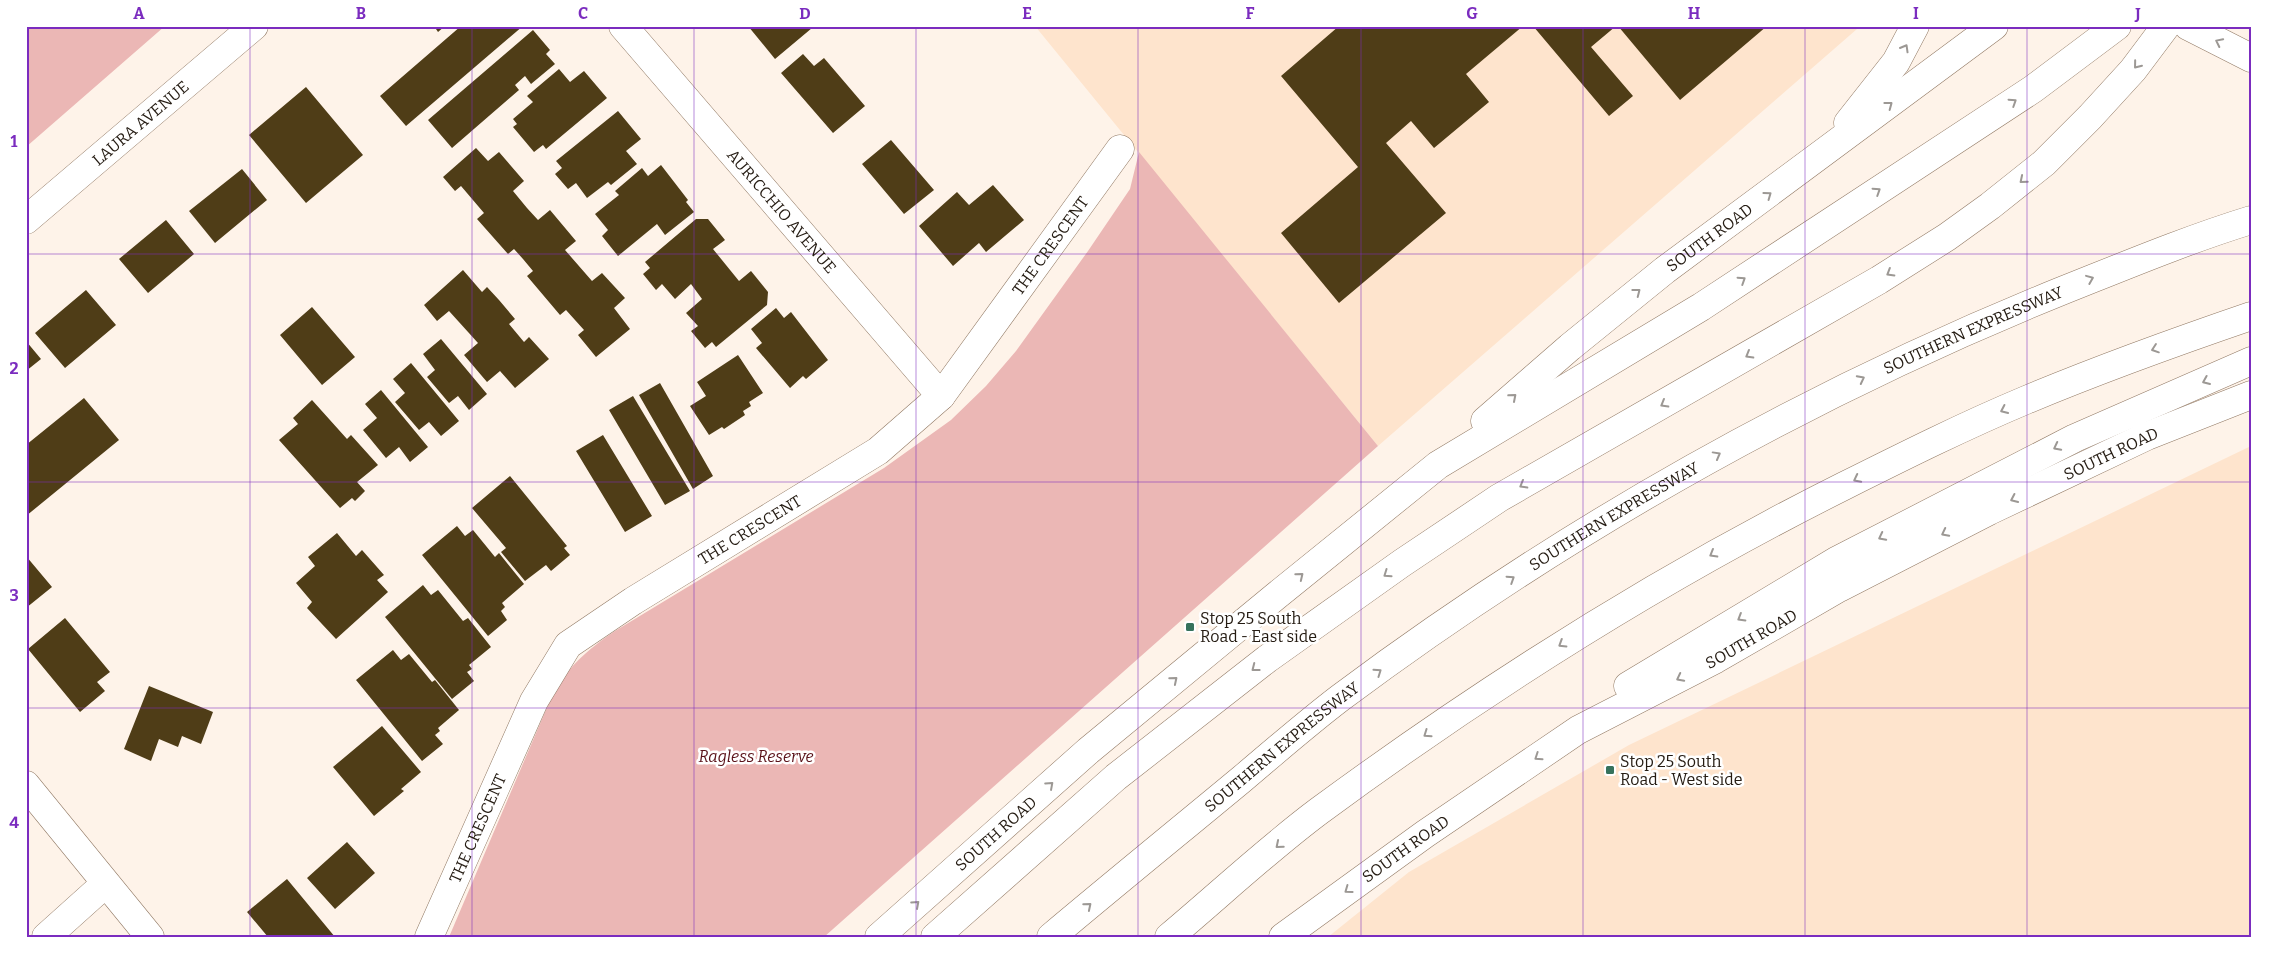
<svg xmlns="http://www.w3.org/2000/svg" width="2277" height="963" viewBox="0 0 2277 963" font-family="Bitter,serif">
	<rect width="100%" height="100%" fill="#fef3e9"/>
	<path fill="#fee4cd" d="M1035 26H1857V29L1378 446Z
		M2251 446V937H1328L1409 872 1629 745Z"/>
	<path fill="#ebb7b5" d="M26 26H165L26 147Z
		M1139 152 1378 446 824 937H449L551 698C567 667 587 650 615 631L884 468 951 420 986 386 1016 351 1088 251 1130 189Z"/>
	<path fill="#4f3d17" d="M434 26H445L438 32Z
		M461 26H523L406 126 380 96Z
		M748 26H810L812 28 775 59Z
		M1339 26H1523L1466 74 1489 102 1434 148 1411 121 1386 143 1446 213 1339 303 1281 233 1358 167 1281 76Z
		M1533 26H1616L1591 47 1633 96 1609 116Z
		M1618 26H1767L1680 100Z
		M533 30 550 50 546 54 555 64 531 84 525 76 515 85 519 90 452 148 428 120Z
		M803 54 814 66 824 58 865 106 833 133 781 73Z
		M559 69 570 82 584 71 607 98 546 149 543 145 534 152 513 127 517 124 513 119 533 102 527 96Z
		M306 87 363 155 306 203 249 135Z
		M618 111 641 139 626 151 637 164 611 185 608 182 587 198 576 183 568 189 555 174 562 168 556 161Z
		M891 140 934 190 904 214 862 164Z
		M476 148 488 161 499 152 524 181 513 191 527 208 538 220 550 210 576 241 565 250 592 281 602 273 625 298 614 308 630 329 596 357 578 335 584 330 566 310 560 315 527 276 533 271 523 259 514 249 508 254 477 219 484 213 461 186 455 191 443 177Z
		M661 165 688 200 686 202 694 212 665 235 657 224 618 256 602 236 608 230 595 214 619 195 615 191 642 168 648 176Z
		M242 169 267 200 215 243 189 211Z
		M993 185 1024 220 986 252 979 243 953 266 919 226 957 192 969 205Z
		M696 219H708L725 240 713 249 739 281 751 271 768 292 767 305 716 347 712 342 705 348 691 331 698 326 686 313 702 299 691 284 675 299 662 284 656 290 643 274 650 268 645 262Z
		M166 220 194 254 148 293 119 259Z
		M463 270 482 292 487 287 499 300 515 319 509 324 524 342 529 337 549 359 515 388 500 371 487 382 464 355 478 343 449 311 437 321 424 305Z
		M86 290 116 325 65 368 35 333Z
		M312 307 355 357 322 385 280 335Z
		M776 308 784 318 791 312 828 360 806 379 803 376 790 388 756 348 762 343 751 329Z
		M441 339 487 394 469 410 458 396 449 403 427 377 435 370 423 354Z
		M26 341 41 359 26 371Z
		M738 355 763 393 749 402 751 406 743 411 745 415 724 429 722 427 709 435 690 406 706 396 697 382Z
		M411 363 459 421 441 436 429 422 419 430 395 402 405 393 393 379Z
		M660 383 713 476 693 489 639 395Z
		M381 390 428 447 410 462 399 447 386 458 363 430 377 418 365 404Z
		M633 396 690 491 665 505 609 410Z
		M84 398 119 440 26 516V445Z
		M312 400 347 439 351 435 378 465 357 482 365 491 355 501 352 498 340 508 279 440 298 424 293 418Z
		M603 435 652 516 625 532 576 451Z
		M510 476 567 546 564 548 570 555 551 571 546 565 525 581 501 552 506 548 472 508Z
		M457 526 465 536 473 530 495 557 499 553 524 584 502 603 505 607 501 611 507 620 488 636 422 555Z
		M337 533 356 556 362 550 384 575 377 580 388 592 336 639 307 608 312 602 296 583 315 566 308 557Z
		M26 556 52 587 26 608Z
		M423 585 431 595 438 590 463 621 468 618 491 647 469 665 472 669 467 672 474 681 452 699 385 617Z
		M65 618 110 672 97 682 105 691 80 712 28 649Z
		M393 650 401 660 409 654 432 682 435 680 459 710 438 728 440 731 435 735 443 744 422 761 356 680Z
		M149 686 213 712 201 744 182 736 178 747 159 739 151 761 124 749Z
		M382 726 421 772 401 789 404 791 374 816 333 767Z
		M347 842 375 873 335 909 307 878Z
		M287 879 335 937H268L247 912Z"/>
	<g fill="none" stroke-linecap="round" stroke-linejoin="round">
		<g stroke="#917964" stroke-width="29">
			<g id="minor">
				<path id="s1" d="M623 26 941 396"/>
				<path id="s2" d="M26 220 254 26"/>
				<path d="M26 785 150 937"/>
				<path d="M46 937 105 884"/>
				<path id="s3" d="M429 937 534 701 568 645 633 601 878 451 941 396 1120 149"/>
			</g>
		</g>
		<g stroke="#917964" stroke-width="29">
			<g id="highway">
				<path d="M2188 26 2251 58"/>
				<path d="M1848 123 1896 62 1915 26"/>
				<path id="s4" d="M1485 421 1570 347 1665 270 1994 26"/>
				<path d="M1628 686 1836 561 2075 438 2251 361"/>
				<path id="s5" d="M879 937 1088 751 1276 596 1438 465 1701 307 2033 89 2117 26"/>
				<path d="M935 937 1116 777 1267 659 1402 563 1499 498 1879 280 1947 237 1990 206 2044 163 2090 117 2133 70 2166 26"/>
				<path id="s6" d="M1051 937C1114 884 1178 832 1242 779 1274 752 1306 724 1340 698 1561 533 1803 396 2059 292 2122 267 2186 240 2251 220"/>
				<path d="M1169 937C1218 896 1268 849 1319 811 1486 688 1658 579 1844 486 1904 456 1964 426 2026 400 2100 369 2175 342 2251 316"/>
				<path id="s7" d="M1283 937 1425 834 1578 730 1716 659 1839 588 1989 511 2147 436 2251 395"/>
			</g>
		</g>
		<use href="#minor" stroke="#fff" stroke-width="28"/>
		<use href="#highway" stroke="#fff" stroke-width="28"/>
	</g>
	<defs><path id="oneway-chevron" d="M-2-3.5L2.5 0L-2 3.5" fill="none" stroke-width="1.6" stroke-linecap="round" stroke-linejoin="round" transform="scale(1.25)"/></defs>
	<g stroke="#9c9894">
		<use href="#oneway-chevron" transform="translate(2219 42) rotate(-154)"/>
		<use href="#oneway-chevron" transform="translate(1905 48) rotate(-60)"/>
		<use href="#oneway-chevron" transform="translate(2137 65) rotate(129)"/>
		<use href="#oneway-chevron" transform="translate(2013 102) rotate(-33)"/>
		<use href="#oneway-chevron" transform="translate(1889 105) rotate(-37)"/>
		<use href="#oneway-chevron" transform="translate(2023 180) rotate(140)"/>
		<use href="#oneway-chevron" transform="translate(1877 191) rotate(-33)"/>
		<use href="#oneway-chevron" transform="translate(1768 195) rotate(-36)"/>
		<use href="#oneway-chevron" transform="translate(1890 273) rotate(149)"/>
		<use href="#oneway-chevron" transform="translate(2090 279) rotate(-22)"/>
		<use href="#oneway-chevron" transform="translate(1742 280) rotate(-33)"/>
		<use href="#oneway-chevron" transform="translate(1637 292) rotate(-38)"/>
		<use href="#oneway-chevron" transform="translate(2155 349) rotate(161)"/>
		<use href="#oneway-chevron" transform="translate(1749 355) rotate(150)"/>
		<use href="#oneway-chevron" transform="translate(1861 379) rotate(-27)"/>
		<use href="#oneway-chevron" transform="translate(2206 381) rotate(157)"/>
		<use href="#oneway-chevron" transform="translate(1513 397) rotate(-41)"/>
		<use href="#oneway-chevron" transform="translate(1664 404) rotate(150)"/>
		<use href="#oneway-chevron" transform="translate(2004 410) rotate(155)"/>
		<use href="#oneway-chevron" transform="translate(2057 447) rotate(153)"/>
		<use href="#oneway-chevron" transform="translate(1717 455) rotate(-29)"/>
		<use href="#oneway-chevron" transform="translate(1857 479) rotate(153)"/>
		<use href="#oneway-chevron" transform="translate(1523 485) rotate(150)"/>
		<use href="#oneway-chevron" transform="translate(2014 499) rotate(155)"/>
		<use href="#oneway-chevron" transform="translate(1945 533) rotate(153)"/>
		<use href="#oneway-chevron" transform="translate(1882 537) rotate(153)"/>
		<use href="#oneway-chevron" transform="translate(1713 554) rotate(150)"/>
		<use href="#oneway-chevron" transform="translate(1387 574) rotate(145)"/>
		<use href="#oneway-chevron" transform="translate(1300 576) rotate(-39)"/>
		<use href="#oneway-chevron" transform="translate(1511 579) rotate(-33)"/>
		<use href="#oneway-chevron" transform="translate(1741 618) rotate(149)"/>
		<use href="#oneway-chevron" transform="translate(1562 644) rotate(148)"/>
		<use href="#oneway-chevron" transform="translate(1255 668) rotate(142)"/>
		<use href="#oneway-chevron" transform="translate(1378 672) rotate(-35)"/>
		<use href="#oneway-chevron" transform="translate(1680 678) rotate(153)"/>
		<use href="#oneway-chevron" transform="translate(1174 680) rotate(-40)"/>
		<use href="#oneway-chevron" transform="translate(1427 734) rotate(145)"/>
		<use href="#oneway-chevron" transform="translate(1538 757) rotate(146)"/>
		<use href="#oneway-chevron" transform="translate(1050 785) rotate(-42)"/>
		<use href="#oneway-chevron" transform="translate(1279 845) rotate(140)"/>
		<use href="#oneway-chevron" transform="translate(1348 890) rotate(144)"/>
		<use href="#oneway-chevron" transform="translate(916 904) rotate(-42)"/>
		<use href="#oneway-chevron" transform="translate(1088 906) rotate(-40)"/>
	</g>
	<path fill="none" stroke="#7b2cbf" stroke-width="1" stroke-opacity="0.55" d="M250 26V937M472 26V937M694 26V937M916 26V937M1138 26V937M1361 26V937M1583 26V937M1805 26V937M2027 26V937M26 254H2251M26 482H2251M26 708H2251"/>
	<g fill="#36725c" stroke="#fff" stroke-width="2">
		<rect x="1185" y="622" width="10" height="10" rx="2.5"/>
		<rect x="1605" y="765" width="10" height="10" rx="2.5"/>
	</g>
	<g text-anchor="middle" stroke-width="5" stroke-linejoin="round" paint-order="stroke">
		<g font-size="16" fill="#241b12" stroke="#fff">
			<text dy="6" stroke="none"><textPath href="#s2" startOffset="150">LAURA AVENUE</textPath></text>
			<text dy="6" stroke="none"><textPath href="#s1" startOffset="244">AURICCHIO AVENUE</textPath></text>
			<text dy="6" stroke="none"><textPath href="#s4" startOffset="290">SOUTH ROAD</textPath></text>
			<text dy="6" stroke="none"><textPath href="#s3" startOffset="959">THE CRESCENT</textPath></text>
			<text dy="6" stroke="none"><textPath href="#s6" startOffset="1109">SOUTHERN EXPRESSWAY</textPath></text>
			<text dy="6" stroke="none"><textPath href="#s7" startOffset="961">SOUTH ROAD</textPath></text>
			<text dy="6" stroke="none"><textPath href="#s6" startOffset="704">SOUTHERN EXPRESSWAY</textPath></text>
			<text dy="6" stroke="none"><textPath href="#s3" startOffset="539">THE CRESCENT</textPath></text>
			<text dy="6" stroke="none"><textPath href="#s7" startOffset="556">SOUTH ROAD</textPath></text>
			<text dy="6" stroke="none"><textPath href="#s6" startOffset="299">SOUTHERN EXPRESSWAY</textPath></text>
			<text dy="6" stroke="none"><textPath href="#s3" startOffset="119">THE CRESCENT</textPath></text>
			<text dy="6" stroke="none"><textPath href="#s5" startOffset="156">SOUTH ROAD</textPath></text>
			<text dy="6" stroke="none"><textPath href="#s7" startOffset="151">SOUTH ROAD</textPath></text>
		</g>
		<g font-size="16" fill="#241b12" stroke="#fff" text-anchor="start">
			<text x="1200" y="624">Stop 25 South<tspan x="1200" dy="18">Road - East side</tspan></text>
			<text x="1620" y="767">Stop 25 South<tspan x="1620" dy="18">Road - West side</tspan></text>
		</g>
		<g font-size="16" font-style="italic" fill="#5a1219" stroke="#fff">
			<text x="756" y="762">Ragless Reserve</text>
		</g>
	</g>
	<rect width="2277" height="963" fill="none" stroke="#ffffff" stroke-width="55"/>
	<rect x="28" y="28" width="2222" height="908" fill="none" stroke="#7b2cbf" stroke-width="2"/>
	<g font-size="16" text-anchor="middle" font-weight="bold" fill="#7b2cbf">
		<text x="139" y="19">A</text>
		<text x="361" y="19">B</text>
		<text x="583" y="19">C</text>
		<text x="805" y="19">D</text>
		<text x="1027" y="19">E</text>
		<text x="1250" y="19">F</text>
		<text x="1472" y="19">G</text>
		<text x="1694" y="19">H</text>
		<text x="1916" y="19">I</text>
		<text x="2138" y="19">J</text>
		<text x="14" y="147">1</text>
		<text x="14" y="374">2</text>
		<text x="14" y="601">3</text>
		<text x="14" y="828">4</text>
	</g>
</svg>
